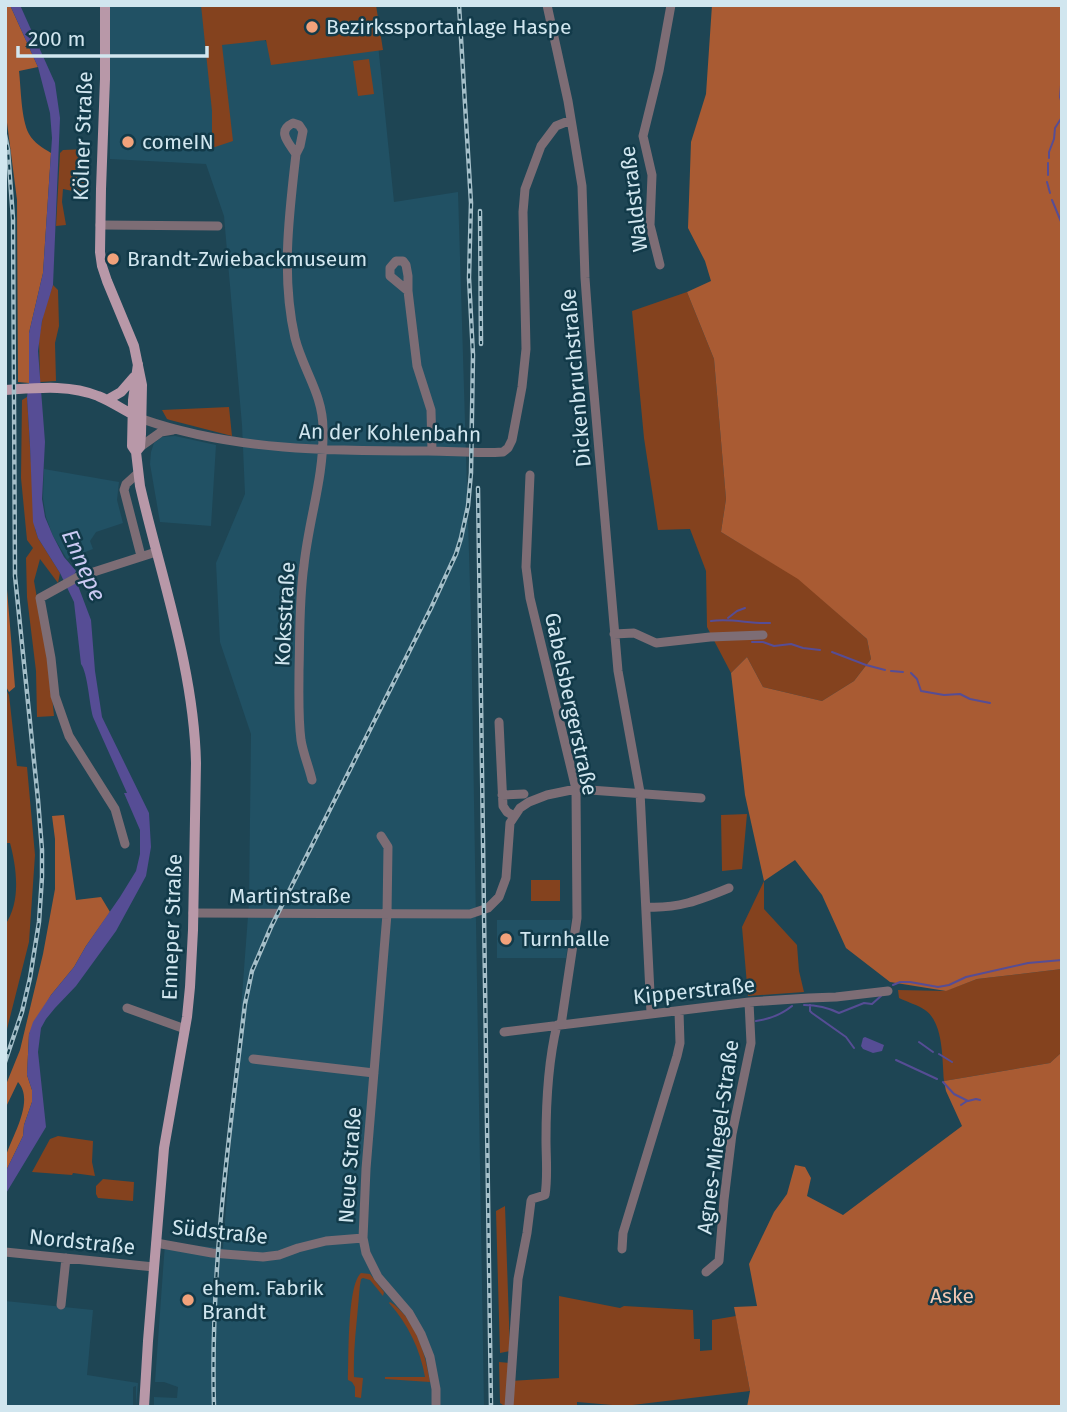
<svg xmlns="http://www.w3.org/2000/svg" width="1067" height="1412" viewBox="0 0 1067 1412" font-family="'Fira Sans',sans-serif">
	<rect width="100%" height="100%" fill="#1e4554"/>
	<path fill="#215164" d="M110 5H209L261 34 279 62 378 44 394 202 458 192 471 619 484 1407H154V1397L177 1398 178 1387 164 1382H155L165 1243 223 1248 249 903 251 734 220 642 216 563 245 494 242 425 224 216 206 164 110 159Z
		M175 436 216 445 211 526 160 522 150 464 151 452 154 443 162 437Z
		M44 469 119 482 117 500 123 523 96 532 90 541 93 549 67 559 53 536 46 517 43 498Z
		M497 920H571L566 958H497Z
		M5 1301 93 1310 87 1375 138 1383 136 1407V1383V1386L133 1387V1407H5Z"/>
	<path fill="#84421e" d="M201 5H376L383 50 271 65 266 40 222 45 233 141 212 148V111Z
		M369 59 374 94 358 96 353 61Z
		M87 149V194L63 189 62 202 66 225 56 226 60 153 63 150Z
		M53 285 58 290 59 326 55 343 56 381 40 382 39 337 44 311Z
		M687 292 714 359 726 499 721 532 798 578 867 639 871 659 854 681 822 701 763 687 747 657 731 673 707 627 706 571 690 529 658 530 644 438 632 311Z
		M27 397 35 529 38 538 60 573 58 583 40 559 34 581 49 666 54 716 37 717 36 671 27 597 26 558 33 548 27 540 21 478 22 400Z
		M229 407 232 436 170 420 167 419 162 410Z
		M5 687 9 695 17 766 27 767 35 855 29 942 5 1037V925C21 902 17 869 10 843H5Z
		M747 814 742 869 722 871 721 815Z
		M531 880H560V901H531Z
		M764 881V909L797 945 799 971 804 992 748 996 742 927Z
		M1062 969V1052L1050 1063 944 1081C942 1060 944 1023 925 1010 918 1005 907 1002 899 998L898 990 945 991 977 979Z
		M58 1136 93 1141 92 1162 95 1176 73 1173 72 1175 32 1172 50 1139Z
		M103 1179 134 1182 133 1201 98 1198 96 1194V1186Z
		M505 1206 510 1351 500 1353 496 1211Z
		M361 1273 370 1274 384 1292 383 1296 370 1280 363 1278 361 1279C359 1289 359 1298 358 1307 356 1330 353 1353 354 1377L363 1378 361 1398 355 1397V1387L352 1382 348 1380C349 1359 347 1285 361 1273Z
		M559 1296 620 1308 624 1306 693 1310 694 1339H700V1351L712 1350V1320L736 1316 750 1391 624 1406 577 1402V1407H506L500 1403 499 1362 510 1363V1381L559 1378Z
		M390 1302C415 1317 426 1355 430 1382L385 1379V1377H425C420 1349 408 1324 389 1303Z"/>
	<path fill="#a95b33" d="M5 5H10L38 67 19 71C21 88 21 119 29 134 34 143 43 148 51 153L43 273 29 333V383L18 382 17 200 5 107Z
		M712 5H1062V969L977 979 946 991 890 982 846 948 822 895 795 860 764 881 745 795 731 673 747 657 763 687 822 701 854 681 871 659 867 639 798 579 721 532 726 499 714 359 687 292 711 281 705 261 688 228 691 142 706 94Z
		M5 565 15 687 9 692 5 685Z
		M64 815 76 900 101 897 110 912 86 946 74 967 51 995 29 1034 27 1075 32 1090V1102L24 1125 23 1136 5 1173C5 1168 5 1162 6 1156 12 1136 35 1101 18 1082L5 1109V1087L20 1050 43 954 55 889V839L52 816Z
		M1062 1052V1407H747L750 1391 734 1307 757 1306 749 1264 774 1212 787 1194 795 1165 805 1167 811 1178 807 1196 843 1215 962 1126 946 1091 944 1081 1050 1063Z"/>
	<path fill="#564d95" d="M10 5H20L55 83 60 118 53 285 42 321 38 351 45 442 42 499 45 517 53 536 64 557 76 571 74 575 91 620 95 671 102 717 149 813 151 847 146 876 116 931 76 986 55 1008 46 1019 41 1028 38 1052 46 1127 5 1195V1173L23 1136 24 1125 32 1102V1090L27 1075 29 1034 33 1022 51 995 74 967 86 946 120 897 136 871 140 854V830L124 793H127L93 717C89 703 88 674 81 664L74 602 60 573 38 538 33 522 30 446 27 397 29 383V333L43 273 52 138 50 113 38 67Z
		M865 1037 884 1045 882 1051 873 1053 863 1049 861 1046 863 1038Z"/>
	<g fill="none" stroke-linecap="round" stroke-linejoin="round">
		<path stroke="#564d95" stroke-width="2" d="M1062 73 1060 97 1062 104
			M1049 158V152L1054 139 1055 128 1062 117
			M1048 175V163
			M1047 182 1050 193
			M1052 200 1062 224
			M728 618 737 611 745 608
			M711 621C732 618 750 624 770 623
			M752 642H763L774 646 791 644 803 648 820 650
			M832 652 866 665 885 670
			M891 671 903 672
			M911 673 917 679 921 691 944 695 960 694 970 699 990 703
			M893 985 900 982H910L938 987 949 985 966 977 1028 963 1062 960
			M804 1005C817 1005 827 1007 839 1013L864 1003 872 1004 881 996
			M810 1005V1011L812 1013 846 1037 854 1048
			M756 1021C770 1019 781 1015 792 1006
			M919 1042 933 1052
			M939 1054 952 1062
			M896 1060 937 1079
			M943 1082 954 1094 968 1101 976 1099 980 1100
			M961 1105 967 1101"/>
		<path stroke="#7d6d75" stroke-width="9" d="M547 5 568 101 582 186 585 278 590 347 618 671 640 792 651 1013
			M296 154C289 143 276 131 293 123L299 125 303 131 300 146 296 154C289 215 281 277 295 338 303 370 323 394 323 429 324 478 309 518 304 565 299 600 300 635 299 671 299 693 298 717 301 740 303 753 309 767 312 780
			M100 225 218 226
			M660 265 650 225 652 175 643 136 659 71 671 5
			M408 291 390 276V268L396 261H403L406 265 408 276V291L417 366 431 410 432 451
			M142 419C234 451 332 451 428 451 453 451 478 454 503 452L508 448 512 440 522 387 526 349 523 212 525 189 541 146 556 126 571 120
			M140 447 161 432 173 430
			M137 474 126 484 124 490 141 556
			M530 475 526 567 530 598 576 789 577 918 561 1025
			M614 634 634 633 656 643 710 637 763 635
			M499 722 503 806 507 812 514 816
			M502 795 524 794
			M381 836 388 847 387 914 366 1169 363 1238 366 1253 378 1277 409 1313 421 1334 430 1357 436 1389V1407
			M125 844 115 809 69 736 55 696 51 658 40 598 78 577 156 552
			M646 907C677 909 700 900 729 888
			M193 913 470 914 488 908 499 897 506 878 510 823 520 808 529 802 547 795 576 789 701 798
			M127 1008 185 1029
			M504 1032 749 1002 809 998 836 997 888 991
			M253 1059 374 1073
			M156 1243 212 1253 263 1257 279 1255 298 1248 326 1241 363 1238
			M622 1249 623 1233 677 1056 680 1043 679 1011
			M5 1252 154 1267
			M706 1272 719 1261 724 1200 732 1134 751 1043 749 1002
			M61 1305 66 1258
			M509 1407 518 1279 527 1233 531 1201 532 1199 545 1195C548 1177 546 1158 546 1140 546 1102 548 1062 557 1025"/>
		<path stroke="#b898a8" stroke-width="10" d="M105 5V79L101 189 100 252 102 266 107 281 134 346 142 385 141 434 140 447 136 452
			M138 364 133 400 132 446 136 452 140 486C161 577 194 669 196 763L193 930 190 987 187 1017 164 1148 148 1341 144 1407
			M5 390C36 388 69 384 98 396 111 401 123 410 136 416
			M107 400 121 392 134 377"/>
		<g stroke="#a5bfc9" stroke-width="4.5">
			<path id="rail" d="M5 135 8 150 13 219 15 576 38 800 42 850V877L39 922 30 978 22 1012 5 1062
				M480 211 481 344
				M478 488 491 1407
				M214 1407C210 1272 229 1137 245 1004L252 971 271 927 431 608 456 554 461 538 468 506 471 473 473 355 469 278 471 203 459 5"/>
		</g>
		<use href="#rail" stroke="#123a49" stroke-width="2" stroke-dasharray="5" stroke-linecap="butt"/>
	</g>
	<g fill="#f1a27b" stroke="#123a49" stroke-width="2.5">
		<circle cx="312" cy="27" r="7"/>
		<circle cx="128" cy="142" r="7"/>
		<circle cx="113" cy="259" r="7"/>
		<circle cx="506" cy="939" r="7"/>
		<circle cx="188" cy="1300" r="7"/>
	</g>
	<g text-anchor="middle" stroke-width="5" stroke-linejoin="round" paint-order="stroke">
		<g font-size="21" fill="#d1e6ef" stroke="#123a49" text-anchor="start">
			<text x="326" y="34">Bezirkssportanlage Haspe</text>
			<text x="142" y="149">comeIN</text>
			<text x="127" y="266">Brandt-Zwiebackmuseum</text>
			<text x="520" y="946">Turnhalle</text>
			<text x="202" y="1295">ehem. Fabrik<tspan x="202" dy="24">Brandt</tspan></text>
		</g>
		<g font-size="21" fill="#d1e6ef" stroke="#123a49">
			<text transform="translate(83 136) rotate(-88)" y="7">Kölner Straße</text>
			<text transform="translate(634 199) rotate(-97)" y="7">Waldstraße</text>
			<text transform="translate(576 378) rotate(-95)" y="7">Dickenbruchstraße</text>
			<text transform="translate(390 433) rotate(1)" y="7">An der Kohlenbahn</text>
			<text transform="translate(285 614) rotate(-87)" y="7">Koksstraße</text>
			<text transform="translate(571 704) rotate(78)" y="7">Gabelsbergerstraße</text>
			<text x="290" y="903">Martinstraße</text>
			<text transform="translate(172 927) rotate(-88)" y="7">Enneper Straße</text>
			<text transform="translate(694 991) rotate(-6)" y="7">Kipperstraße</text>
			<text transform="translate(718 1137) rotate(-82)" y="7">Agnes-Miegel-Straße</text>
			<text transform="translate(350 1165) rotate(-86)" y="7">Neue Straße</text>
			<text transform="translate(220 1232) rotate(6)" y="7">Südstraße</text>
			<text transform="translate(82 1242) rotate(6)" y="7">Nordstraße</text>
		</g>
		<g font-size="21" fill="#f2c6b2" stroke="#123a49">
			<text x="952" y="1303">Aske</text>
		</g>
		<g font-size="23" font-style="italic" fill="#cbcaf3" stroke="#123a49">
			<text transform="translate(84 565) rotate(66)" y="8">Ennepe</text>
		</g>
	</g>
	<rect width="1067" height="1412" fill="none" stroke="#d1e6ef" stroke-width="14"/>
	<path d="M18 46v10h189v-10" fill="none" stroke="#d1e6ef" stroke-width="3.5"/>
	<text x="28" y="46" font-size="21" fill="#d1e6ef" stroke="#123a49" stroke-width="5" paint-order="stroke">200 m</text>
</svg>
